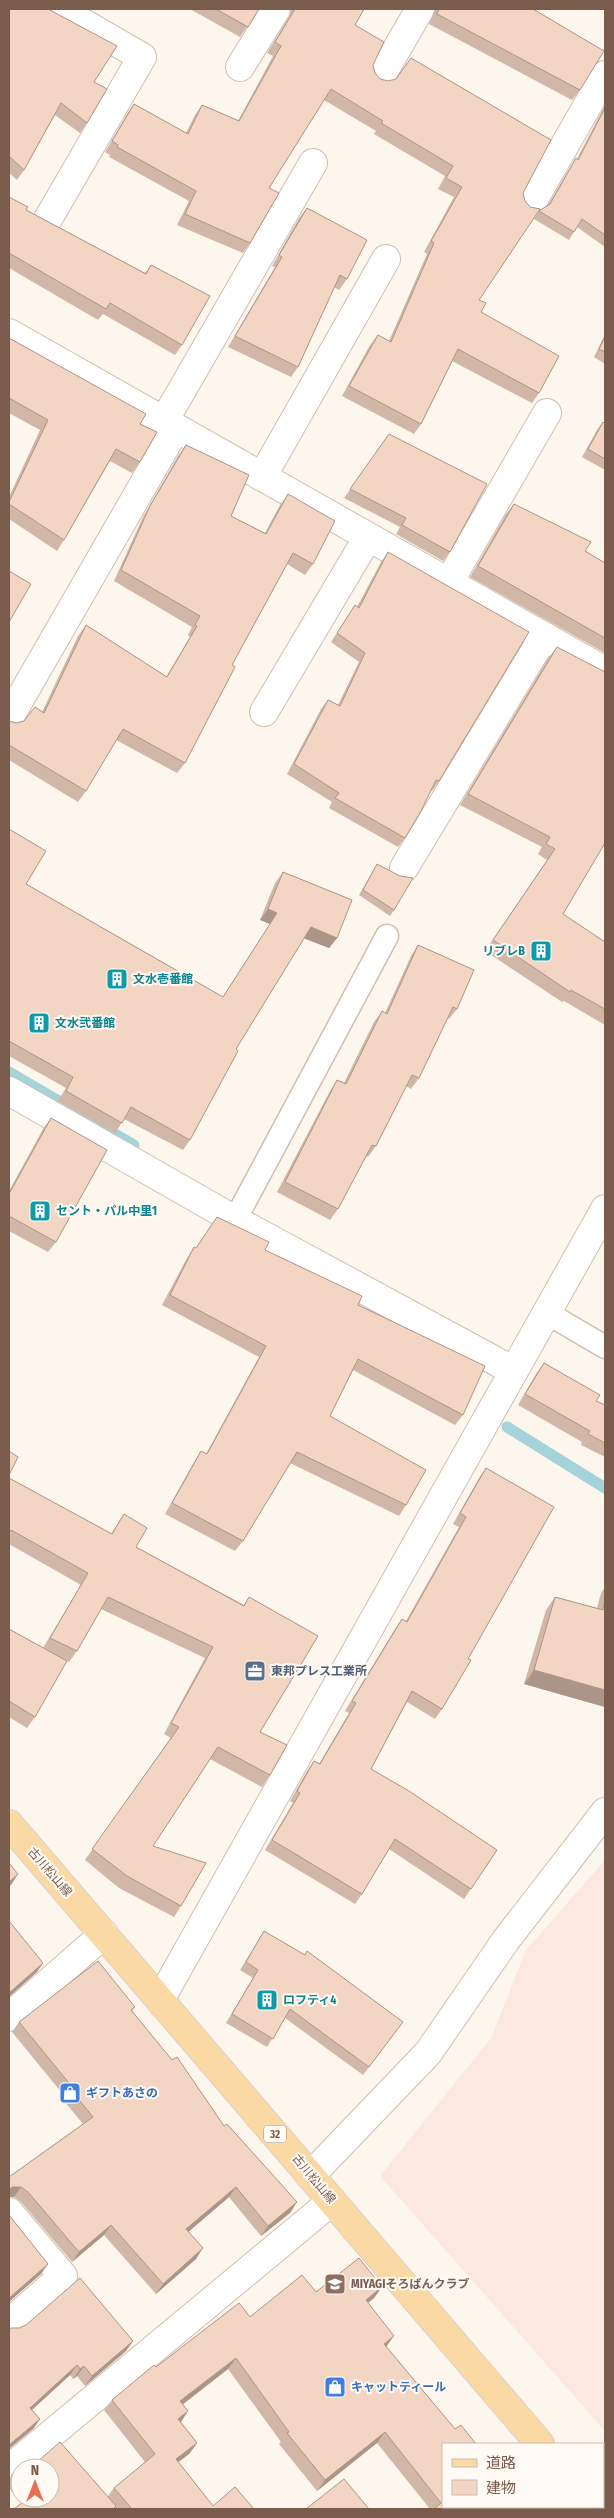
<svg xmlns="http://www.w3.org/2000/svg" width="614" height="2518" viewBox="0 0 614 2518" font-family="'Fira Sans Condensed','Noto Sans JP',sans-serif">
	<rect width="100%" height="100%" fill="#fdf6ec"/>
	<path fill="#fde8e0" d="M605 1860V2431L380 2176 491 2038 526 1950Z"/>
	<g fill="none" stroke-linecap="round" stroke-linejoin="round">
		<path stroke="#a5d3da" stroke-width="11" d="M9 1072 134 1145
			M507 1427 605 1488"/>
		<g stroke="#d1beb0" stroke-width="25">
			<path id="service" d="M235 1220 387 936
				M547 1313 605 1347"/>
		</g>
		<g stroke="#d1beb0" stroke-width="30">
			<path id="minor" d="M240 67 276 9
				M381 76 420 9
				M531 204 605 75
				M48 219 142 57 59 9
				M9 333 605 671
				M164 421 313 163
				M262 477 386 259
				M449 582 547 413
				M264 712 368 537
				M9 718 176 428
				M404 868 544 636
				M9 1091 235 1220 514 1371
				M160 2000 605 1209
				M9 2017 104 1934
				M310 2176 428 2053 506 1940 605 1812
				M9 2212 63 2276 9 2323
				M9 2469 332 2201"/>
		</g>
		<g stroke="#dad1cd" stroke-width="30">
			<path id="primary" d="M9 1824 540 2444
				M593 2507 595 2509"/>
		</g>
		<use href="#service" stroke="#fff" stroke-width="22"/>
		<use href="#minor" stroke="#fff" stroke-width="28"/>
		<use href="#primary" stroke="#fbd9a5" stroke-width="28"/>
	</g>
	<path fill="#d1b7a8" d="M9 9 94 82 87 123 80 133 55 115 24 170 17 180 9 173Z
		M190 9H259L240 37Z
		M291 9H364L355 25 373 65 375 73 380 79 523 193 479 300 481 312 539 393 532 403 452 361 421 424 414 434 342 396 370 345 378 335 389 341 427 254 424 252 454 197 438 189 445 176 374 134 376 131 324 100 269 188 250 243 243 253 177 225 189 201 109 157 110 155 105 152 127 114 134 104 186 133 195 115 202 105 238 121 273 56 267 53 289 17Z
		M435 9H533L580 90 572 100 429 24Z
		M605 105V247L577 227 569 240 534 219 539 211 548 205 571 166 576 158 577 159Z
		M9 197 26 210 145 273 151 265 182 345 175 355 103 314 98 320 9 268Z
		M307 208 347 279 339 290 334 287 298 367 291 377 228 347 275 267 272 266 299 218Z
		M605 334V364L594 357Z
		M9 338 140 424V462L132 473 110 461 64 540 57 551 9 519V497L40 430 9 413Z
		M603 422 605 424V470L582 457 597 430Z
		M389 434 450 552 443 561 396 534 400 527 344 498Z
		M186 445 231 516 265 533 280 505 288 494 313 564 305 575 287 564 232 665 185 763 177 773 116 740 86 791 78 802 9 760V721L16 723 24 721 42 712 78 636 86 625 166 677 190 637 188 635 192 627 114 581 143 517 178 456Z
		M514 504 585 551 605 563V653L470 577 506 514Z
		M388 552 439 781 432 791 431 790 405 838 398 847 329 808 332 802 287 774 321 709 328 700 338 705 359 662 331 642 355 605 357 607 381 562Z
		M557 647 563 914 605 942V1025L564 1001 562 1002 485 951 547 860 538 854 542 847 460 805 549 657Z
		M9 829 26 884 223 997 270 924 260 920 275 883 283 872 337 938 329 948 304 938 236 1049 190 1140 183 1150 124 1119 115 1133 58 1101 66 1088 9 1056Z
		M377 864 394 910 390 916 359 895Z
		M418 945 457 1009 449 1019 447 1018 419 1078 411 1089 406 1086 376 1146 368 1157 366 1156 338 1209 330 1220 277 1192 330 1091 337 1080 344 1083 374 1022 382 1011 385 1013 411 956Z
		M51 1118 56 1242 48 1252 9 1231V1191L43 1129Z
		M217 1217 265 1250 358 1305 463 1415 455 1425 353 1370 330 1416 406 1505 399 1516 290 1463 243 1541 235 1551 165 1514 194 1462 201 1451 206 1454 259 1357 162 1305 187 1258 194 1247 196 1248Z
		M544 1363 596 1401 605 1405V1457L581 1445 582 1442 518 1405 536 1374Z
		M486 1468 468 1659 442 1709 435 1719 407 1702 371 1769 497 1850 464 1899 389 1849 362 1894 355 1904 265 1850 293 1803 290 1801 307 1771 314 1761 319 1764 349 1713 345 1711 395 1629 402 1619 406 1621 459 1527 453 1524 479 1478Z
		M9 1478 111 1534 124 1514 136 1547 244 1605 249 1597 260 1732 270 1775 262 1787 210 1759 153 1846 181 1906 174 1917 119 1888 85 1860 171 1738 164 1734 205 1658 101 1609 77 1651 69 1662 65 1660 35 1717 27 1728 9 1717V1629L43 1648 81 1585 9 1544Z
		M605 1587V1707L524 1684 546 1610 555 1597 597 1608 601 1593Z
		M264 1931 397 2030 363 2075 285 2018 267 2047 226 2023 253 1978 240 1970 259 1939Z
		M135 2007 132 2011 224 2126 297 2202 290 2213 261 2236 229 2197 188 2232 196 2259 156 2294 104 2235 72 2262 21 2202 14 2197H9V2177L83 2124 60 2096 62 2093 12 2032 19 2022Z
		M382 2287 374 2298 368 2303 387 2347 443 2444 547 2509H430L377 2443 317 2491 279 2444 281 2442 228 2369 183 2404 181 2422 197 2443 189 2454 178 2462 213 2506 254 2509H115V2508L114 2509 22 2503 9 2488V2479L12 2474H20V2498L108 2496 114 2488 145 2462 104 2410 112 2400 156 2367 250 2317 316 2292Z
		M9 2329 133 2341 126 2351 85 2386 77 2376 73 2379 70 2375 32 2410 40 2419 33 2429Z"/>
	<path fill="#aa9588" d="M268 909 277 913 270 924 260 920Z
		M311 927 337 938 329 948 303 938Z
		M534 1670 605 1690V1707L524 1684Z
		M18 1874 11 1885 9 1887V1882Z
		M43 1963 37 1972 9 1997V1993Z
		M13 2187H21L14 2197H9V2189Z
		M236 2187 229 2197 179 2240 186 2229Z
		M297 2202 290 2213 261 2236 268 2226Z
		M111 2225 104 2235 72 2262 79 2252Z
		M203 2248 196 2259 156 2294 163 2284Z
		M48 2264 41 2274 9 2302V2298Z
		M382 2287 374 2298 358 2311 366 2300Z
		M394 2336 386 2347 384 2344Z
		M133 2341 126 2351 85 2386 92 2376Z
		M236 2358 228 2369 173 2412 180 2401Z
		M77 2365 70 2375 23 2418 30 2408Z
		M84 2366 77 2376 73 2379 80 2369Z
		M188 2411 181 2422 178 2419Z
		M40 2419 33 2429 9 2449V2445Z
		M385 2432 377 2443 317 2491 325 2480Z
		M197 2443 189 2454 168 2470 176 2459Z
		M545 2507H549L547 2509H542Z"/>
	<path fill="#f3d5c3" stroke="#aa9588" d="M9 9H48L117 46 94 82 107 89 87 123 61 103 24 170 9 156Z
		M216 9H259L248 27Z
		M295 9H364L355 25 384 42 373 65 375 73 380 79 388 81 396 79 411 58 551 140 523 193 525 201 530 207 540 209 479 300 486 303 481 312 559 356 539 393 458 349 421 424 349 386 378 335 391 342 434 243 431 241 462 187 446 178 453 166 381 123 383 121 331 89 269 188 279 193 250 243 185 214 196 191 117 147 118 145 112 141 134 104 188 134 202 105 239 121 281 46 275 42Z
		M439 9H533L604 51 580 90 437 14Z
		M605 108V235L582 219 574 232 539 211 550 204 576 158 578 160Z
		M9 197 28 207 26 210 146 274 151 265 210 296 182 345 110 303 106 309 9 253Z
		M307 208 367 240 347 279 340 275 298 367 235 336 282 257 279 255Z
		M605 337V352L599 349Z
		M9 338 146 414 140 424 157 432 140 462 116 449 64 540 9 504V502L48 420 9 398Z
		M603 422 605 424V459L588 449Z
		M389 434 487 484 450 552 402 525 406 518 350 489Z
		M186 445 249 475 231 516 266 534 288 494 335 521 313 564 293 553 232 665 235 667 185 763 123 729 86 791 9 745V721L16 723 24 721 35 707 44 713 86 625 167 677 197 626 195 625 200 616 121 570 150 506Z
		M514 504 591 542 585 551 605 563V638L478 566Z
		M388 552 529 632 439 781 436 780 421 811 405 838 335 798 339 793 294 764 328 700 340 706 365 653 337 633 355 605 359 608Z
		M9 571 31 584 9 622Z
		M557 647 605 672V843L563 914 605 942V1009L571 990 570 992 493 940 555 849 546 844 550 837 468 794Z
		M9 829 46 851 26 884 223 997 277 913 268 909 283 872 352 900 337 938 311 927 236 1049 238 1051 190 1140 131 1107 122 1123 66 1091 73 1077 9 1041Z
		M377 864 400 876 413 878 394 910 363 890Z
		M418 945 474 970 457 1009 453 1007 419 1078 412 1075 376 1146 372 1145 338 1209 285 1182 337 1080 346 1084 382 1011 387 1014Z
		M51 1118 107 1150 56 1242 9 1216V1194Z
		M217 1217 269 1242 265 1250 362 1296 358 1305 485 1366 463 1415 358 1359 330 1416 426 1470 406 1505 297 1452 243 1541 172 1503 201 1451 207 1454 266 1346 170 1295 194 1247 196 1248Z
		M544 1363 600 1395 596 1401 605 1405V1443L588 1434 590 1431 525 1394Z
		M9 1451 18 1457 9 1475Z
		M486 1468 554 1507 468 1659 471 1660 442 1709 412 1691 371 1769 409 1791 497 1850 471 1889 395 1839 362 1894 272 1840 300 1793 297 1791 314 1761 320 1764 356 1703 352 1701 402 1619 407 1622 466 1517 460 1513Z
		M9 1478 112 1534 124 1514 147 1528 136 1547 244 1606 249 1597 318 1636 260 1732 287 1745 270 1775 218 1747 153 1846 206 1863 181 1906 127 1876 92 1849 179 1727 171 1723 213 1647 108 1597 77 1651 50 1638 88 1573 11 1530 9 1533Z
		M555 1597 603 1610 605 1601V1690L534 1670Z
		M9 1629 67 1661 35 1717 9 1701Z
		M9 1863 18 1874 9 1882Z
		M9 1921 43 1963 9 1993Z
		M264 1931 305 1955 307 1951 403 2022 369 2067 290 2009 273 2039 232 2014 258 1970 246 1962Z
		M98 1961 135 2007 131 2010 172 2060 177 2057 224 2126 227 2124 297 2202 268 2226 236 2187 186 2229 203 2248 163 2284 111 2225 79 2252 28 2192 21 2187H13L9 2189V2177L93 2117 67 2085 69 2083 19 2022Z
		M9 2215 48 2264 9 2298Z
		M359 2258 382 2287 366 2300 394 2336 384 2344 455 2429 461 2425 476 2444H443V2507H545L542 2509H434L441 2503 385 2432 325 2480 287 2433 289 2432 236 2358 180 2401 188 2411 178 2419 197 2443 176 2459 213 2506 235 2487 254 2509H132L114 2488 155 2454 112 2400 154 2365 156 2367 239 2303 250 2317 302 2275 316 2292Z
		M80 2278 133 2341 92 2376 84 2366 80 2369 77 2365 30 2408 40 2419 9 2445V2329L11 2328H19L26 2325Z
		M60 2442 116 2506 113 2509H14L28 2498H50V2468H30Z
		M12 2474H20V2483Z
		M344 2479 369 2509H306Z"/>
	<defs>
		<g id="building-square" transform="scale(1.125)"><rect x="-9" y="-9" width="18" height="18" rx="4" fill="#0f9aa8" stroke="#fffaf3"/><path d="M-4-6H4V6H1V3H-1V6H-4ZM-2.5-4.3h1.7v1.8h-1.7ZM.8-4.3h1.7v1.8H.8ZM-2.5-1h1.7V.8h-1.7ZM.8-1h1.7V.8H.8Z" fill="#fff"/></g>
		<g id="office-square" transform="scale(1.125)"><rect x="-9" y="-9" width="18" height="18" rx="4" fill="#5c6f8a" stroke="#fffaf3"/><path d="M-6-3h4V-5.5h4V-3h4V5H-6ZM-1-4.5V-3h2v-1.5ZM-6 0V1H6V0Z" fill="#fff"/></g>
		<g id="shop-square" transform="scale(1.125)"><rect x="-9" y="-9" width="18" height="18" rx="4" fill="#3f7fe0" stroke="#fffaf3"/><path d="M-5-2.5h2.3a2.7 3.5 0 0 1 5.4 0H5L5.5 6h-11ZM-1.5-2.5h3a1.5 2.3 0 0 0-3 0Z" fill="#fff"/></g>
		<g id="school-square" transform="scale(1.125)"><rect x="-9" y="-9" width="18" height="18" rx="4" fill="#8d6e63" stroke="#fffaf3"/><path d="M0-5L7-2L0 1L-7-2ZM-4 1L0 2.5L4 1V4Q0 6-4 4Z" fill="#fff"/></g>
	</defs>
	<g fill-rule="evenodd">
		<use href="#building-square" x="541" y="951"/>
		<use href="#building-square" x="117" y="979"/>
		<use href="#building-square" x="39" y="1023"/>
		<use href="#building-square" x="40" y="1211"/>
		<use href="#office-square" x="255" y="1671"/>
		<use href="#building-square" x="267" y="2000"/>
		<use href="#shop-square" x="70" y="2093"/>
		<use href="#school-square" x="335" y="2284"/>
		<use href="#shop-square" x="335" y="2387"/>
	</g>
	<g text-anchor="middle" stroke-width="4" stroke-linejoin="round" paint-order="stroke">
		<rect fill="#fffaf3" stroke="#a28b7f" stroke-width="1" x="264" y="2125.5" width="22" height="17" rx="4"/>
		<g font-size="11" font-weight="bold" fill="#7a5c4d">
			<text x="275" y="2138">32</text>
		</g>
		<g font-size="12" font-weight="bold" fill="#0d838f" stroke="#fffaf3" text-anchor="start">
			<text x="525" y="955" text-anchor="end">リブレB</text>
			<text x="133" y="983">文水壱番館</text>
			<text x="55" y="1027">文水弐番館</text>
			<text x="56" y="1215">セント・パル中里1</text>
			<text x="283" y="2004">ロフティ4</text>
		</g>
		<g font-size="12" font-weight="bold" fill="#4e5e75" stroke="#fffaf3" text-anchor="start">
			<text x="271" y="1675">東邦プレス工業所</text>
		</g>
		<g font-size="12" fill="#7a5c4d" stroke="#fffaf3">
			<text transform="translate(50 1872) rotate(49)" y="4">古川松山線</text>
			<text transform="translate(314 2179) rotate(50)" y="4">古川松山線</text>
		</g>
		<g font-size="12" font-weight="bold" fill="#366cbe" stroke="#fffaf3" text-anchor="start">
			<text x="86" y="2097">ギフトあさの</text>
			<text x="351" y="2391">キャットティール</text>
		</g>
		<g font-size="12" font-weight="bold" fill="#785e54" stroke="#fffaf3" text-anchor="start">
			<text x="351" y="2288">MIYAGIそろばんクラブ</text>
		</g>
	</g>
	<rect width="614" height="2518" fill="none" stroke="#7a5c4d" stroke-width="20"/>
	<rect x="442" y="2443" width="162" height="65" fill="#fffaf3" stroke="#cabbb1"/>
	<rect x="452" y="2459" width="25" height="8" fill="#fbd9a5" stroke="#cabbb1"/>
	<text x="486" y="2468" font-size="15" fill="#7a5c4d">道路</text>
	<rect x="452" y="2480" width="25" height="15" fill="#f3d5c3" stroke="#cabbb1"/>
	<text x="486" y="2493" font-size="15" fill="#7a5c4d">建物</text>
	<g transform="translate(35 2483)"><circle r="24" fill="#fffaf3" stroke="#cabbb1"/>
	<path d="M0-4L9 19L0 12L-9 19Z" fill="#e76f51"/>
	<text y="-8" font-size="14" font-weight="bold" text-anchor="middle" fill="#7a5c4d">N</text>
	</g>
</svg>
